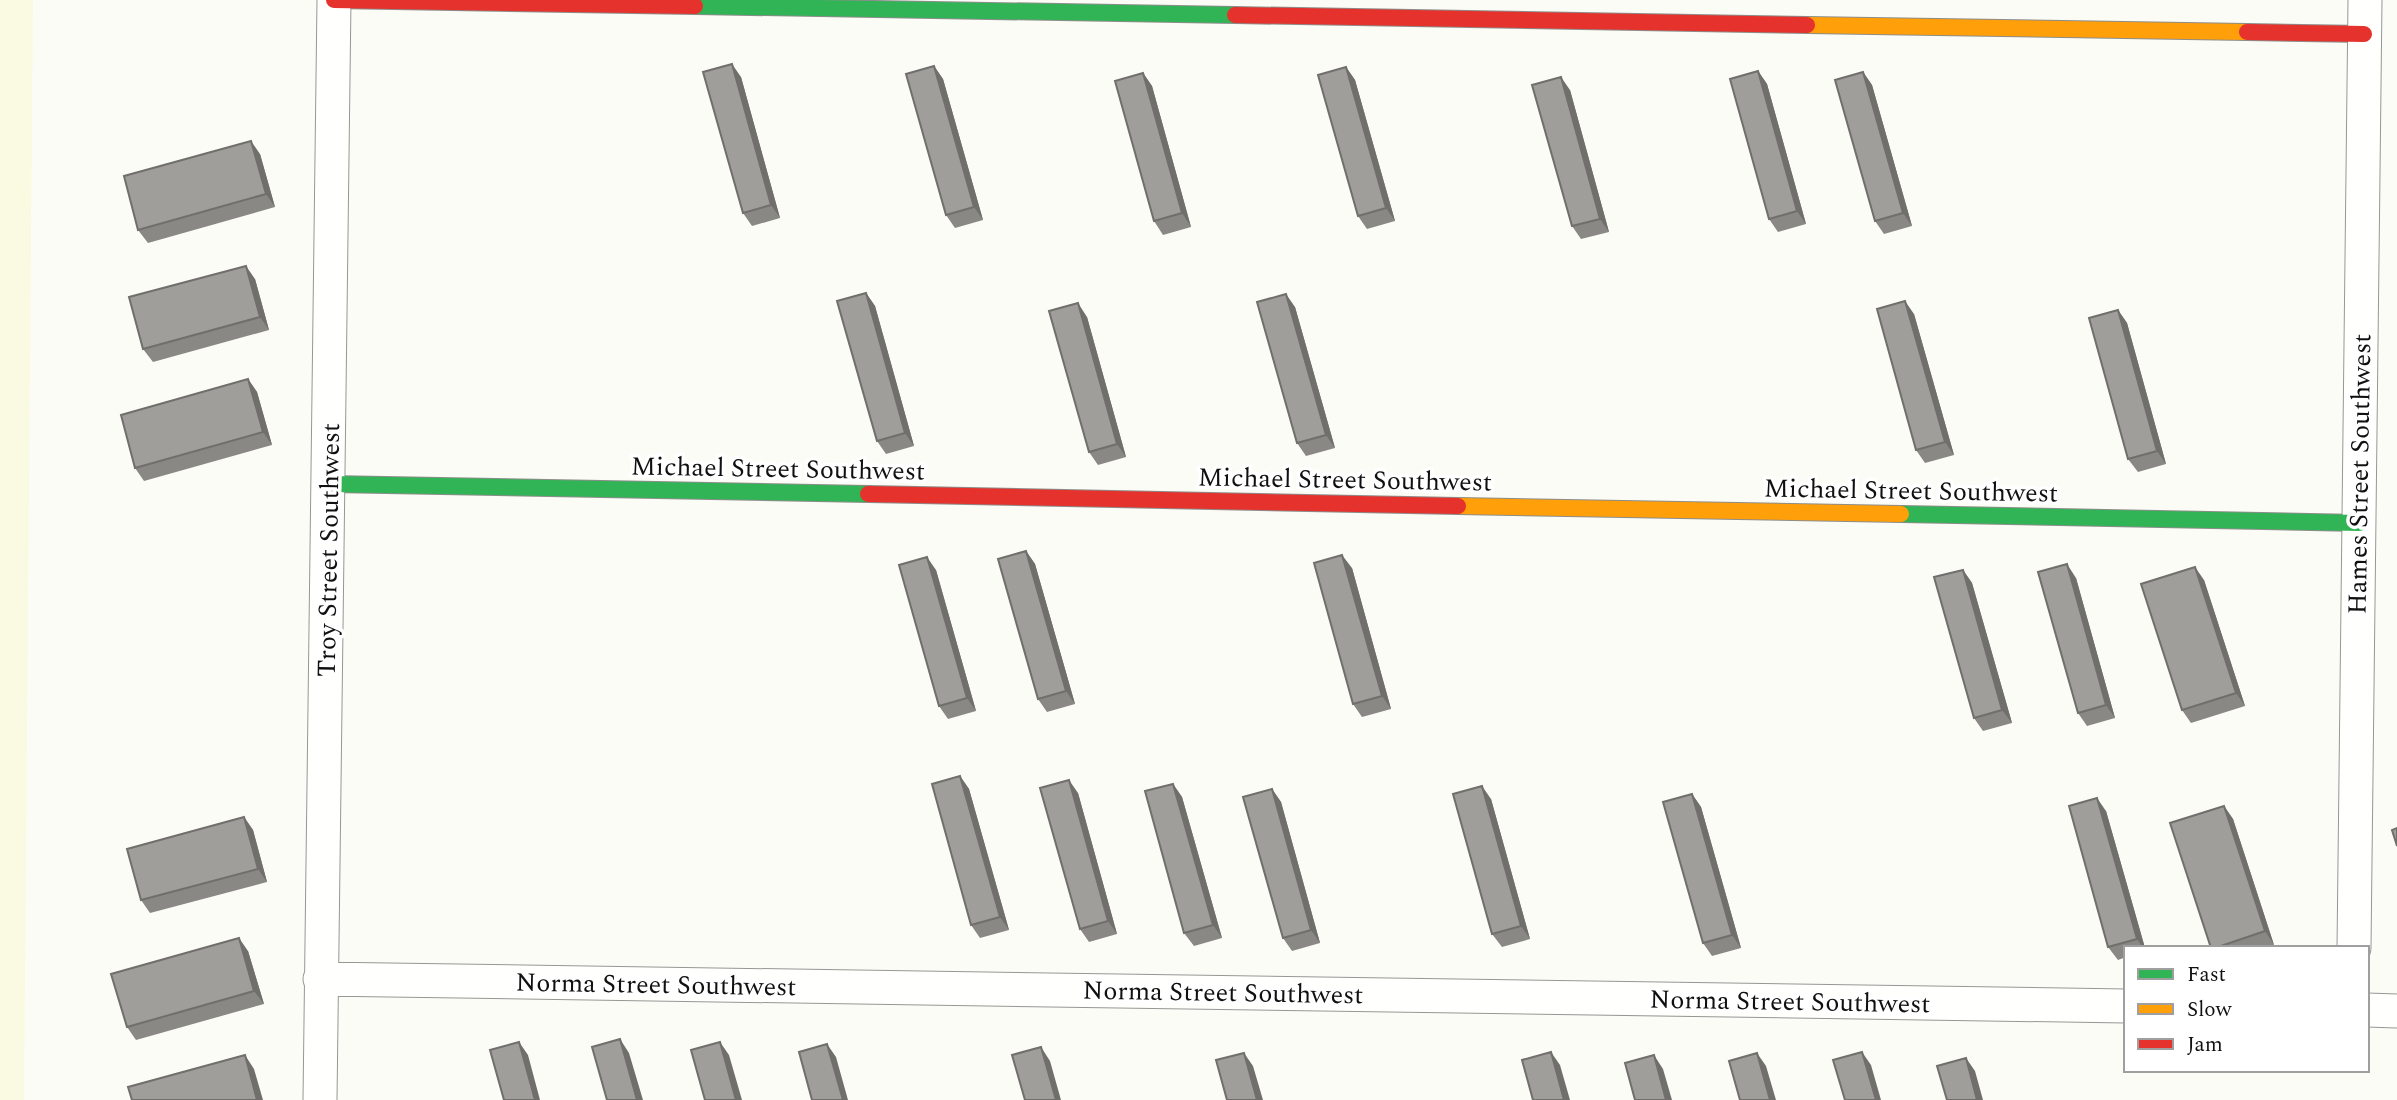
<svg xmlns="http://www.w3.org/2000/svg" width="2397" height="1100" viewBox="0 0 2397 1100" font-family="Spectral,serif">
	<rect width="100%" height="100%" fill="#fcfcf7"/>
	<path fill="#faf9e2" d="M0 0H33L24 1100H0Z"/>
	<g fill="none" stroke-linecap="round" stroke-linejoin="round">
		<g stroke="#969694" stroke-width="35">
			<path id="street" d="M2354 948 2365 0
				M320 979 2126 1006
				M2367 1010 2397 1011
				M320 1100 334 0"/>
		</g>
		<g stroke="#8d8d8b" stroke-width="18">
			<path id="fast" d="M695 6 1235 15
				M330 484 868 494
				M1901 514 2359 523"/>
		</g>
		<g stroke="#8d8d8b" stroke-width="18">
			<path id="slow" d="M1807 25 2247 32
				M1458 506 1901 514"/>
		</g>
		<g stroke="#8d8d8b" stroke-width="18">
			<path id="jam" d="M334 0 695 6
				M1235 15 1807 25
				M2247 32 2364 34
				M868 494 1458 506"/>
		</g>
		<use href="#street" stroke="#fffffe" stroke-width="33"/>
		<use href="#fast" stroke="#30b455" stroke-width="16"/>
		<use href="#slow" stroke="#ff9f0a" stroke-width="16"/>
		<use href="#jam" stroke="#e5322d" stroke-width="16"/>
	</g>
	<path fill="#8a8885" d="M934 66 943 79 983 220 955 228 946 215Z
		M1346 67 1355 80 1395 221 1367 229 1358 216Z
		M1758 71 1767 84 1806 224 1778 232 1769 219Z
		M1863 72 1872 85 1912 226 1884 234 1875 221Z
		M1143 73 1152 86 1191 227 1163 235 1154 221Z
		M741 77 780 218 752 226 743 213Z
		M1570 90 1609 232 1581 239 1572 226Z
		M260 154 275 207 148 243 138 230Z
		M255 279 269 330 153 362 143 349Z
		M866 293 875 306 914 446 886 454 877 441Z
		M1295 307 1335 448 1306 456 1297 443Z
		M2118 310 2127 323 2166 464 2138 472 2128 459Z
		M1914 314 1954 455 1925 463 1916 450Z
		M1087 317 1126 457 1098 465 1089 452Z
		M248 379 257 392 272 445 144 481 135 468Z
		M1026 551 1035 564 1075 704 1047 712 1038 699Z
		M1352 568 1391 709 1362 717 1353 704Z
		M936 570 976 711 948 719 939 706Z
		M1963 570 1972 583 2012 723 1983 731 1974 718Z
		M2076 578 2115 718 2087 726 2078 713Z
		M2204 580 2245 706 2191 723 2182 710Z
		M960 776 969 789 1009 930 980 938 971 925Z
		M1173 784 1182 797 1222 938 1194 946 1184 933Z
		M1272 789 1281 802 1320 943 1292 951 1283 938Z
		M1078 793 1117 934 1089 942 1080 929Z
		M1692 794 1701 807 1741 948 1712 956 1703 943Z
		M1491 799 1530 939 1502 947 1492 934Z
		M2224 806 2233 819 2274 945 2264 948H2211Z
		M2106 811 2145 948H2126V957L2118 960 2108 947Z
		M244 817 253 830 267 882 150 913 141 900Z
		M248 951 264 1004 136 1040 127 1027Z"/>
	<path fill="#706f6c" d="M732 64 741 77 780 218 771 205Z
		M934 66 943 79 983 220 974 207Z
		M1346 67 1355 80 1395 221 1386 208Z
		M1758 71 1767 84 1806 224 1797 211Z
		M1863 72 1872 85 1912 226 1903 213Z
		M1143 73 1152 86 1191 227 1182 213Z
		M1561 77 1570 90 1609 232 1600 219Z
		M251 141 260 154 275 207 266 194Z
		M246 266 255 279 269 330 260 317Z
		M866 293 875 306 914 446 905 433Z
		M1286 294 1295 307 1335 448 1326 435Z
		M1905 301 1914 314 1954 455 1945 442Z
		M1078 303 1087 317 1126 457 1117 444Z
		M2118 310 2127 323 2166 464 2157 451Z
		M248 379 257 392 272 445 263 432Z
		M1026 551 1035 564 1075 704 1066 691Z
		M1342 555 1352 568 1391 709 1382 696Z
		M927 557 936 570 976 711 967 698Z
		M2067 564 2076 578 2115 718 2106 705Z
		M2195 567 2204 580 2245 706 2236 693Z
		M1963 570 1972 583 2012 723 2002 710Z
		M960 776 969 789 1009 930 1000 917Z
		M1069 780 1078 793 1117 934 1108 921Z
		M1173 784 1182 797 1222 938 1213 925Z
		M1482 786 1491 799 1530 939 1521 926Z
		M1272 789 1281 802 1320 943 1311 930Z
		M1692 794 1701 807 1741 948 1732 935Z
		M2097 798 2106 811 2145 948H2143L2137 939Z
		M2224 806 2233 819 2274 945 2265 931Z
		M244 817 253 830 267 882 258 869Z
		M239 938 248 951 264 1004 254 991Z
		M620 1039 629 1053 643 1100H637Z
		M519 1042 528 1055 540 1100H535Z
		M720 1042 729 1055 742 1100H736Z
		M827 1044 836 1057 848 1100H843Z
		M1041 1047 1050 1061 1061 1100H1056Z
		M1551 1052 1560 1065 1570 1100H1564Z
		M1862 1052 1871 1065 1881 1100H1876Z
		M1244 1053 1253 1066 1263 1100H1257Z
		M1757 1053 1766 1066 1776 1100H1770Z
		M245 1055 254 1069 263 1100H257Z
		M1654 1055 1663 1069 1672 1100H1666Z
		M1966 1058 1975 1071 1983 1100H1977Z"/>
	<path fill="#a09e9b" stroke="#706f6c" stroke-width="2" d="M732 64 771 205 743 213 703 72Z
		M934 66 974 207 946 215 906 74Z
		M1346 67 1386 208 1358 216 1318 75Z
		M1758 71 1797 211 1769 219 1730 79Z
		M1863 72 1903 213 1875 221 1835 80Z
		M1143 73 1182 213 1154 221 1115 81Z
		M1561 77 1600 219 1572 226 1532 85Z
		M251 141 266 194 138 230 124 176Z
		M246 266 260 317 143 349 129 297Z
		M866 293 905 433 877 441 837 301Z
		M1286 294 1326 435 1297 443 1257 302Z
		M1905 301 1945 442 1916 450 1877 309Z
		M1078 303 1117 444 1089 452 1049 311Z
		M2118 310 2157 451 2128 459 2089 318Z
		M248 379 263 432 135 468 121 415Z
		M1026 551 1066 691 1038 699 998 559Z
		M1342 555 1382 696 1353 704 1314 563Z
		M927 557 967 698 939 706 899 565Z
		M2067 564 2106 705 2078 713 2038 572Z
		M2195 567 2236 693 2182 710 2141 584Z
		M1963 570 2002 710 1974 718 1934 577Z
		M960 776 1000 917 971 925 932 784Z
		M1069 780 1108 921 1080 929 1040 788Z
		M1173 784 1213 925 1184 933 1145 791Z
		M1482 786 1521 926 1492 934 1453 794Z
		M1272 789 1311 930 1283 938 1243 797Z
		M1692 794 1732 935 1703 943 1663 802Z
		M2097 798 2137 939 2108 947 2069 806Z
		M2224 806 2265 931 2215 948H2211L2170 823Z
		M244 817 258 869 141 900 127 849Z
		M2397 828V846L2392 830Z
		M239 938 254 991 127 1027 111 974Z
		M620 1039 637 1100H607L592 1047Z
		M519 1042 535 1100H504L490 1050Z
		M720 1042 736 1100H705L691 1050Z
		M827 1044 843 1100H812L799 1052Z
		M1041 1047 1056 1100H1025L1012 1055Z
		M1551 1052 1564 1100H1533L1522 1060Z
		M1862 1052 1876 1100H1845L1833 1060Z
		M1244 1053 1257 1100H1227L1216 1060Z
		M1757 1053 1770 1100H1740L1729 1061Z
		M245 1055 257 1100H132L128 1087Z
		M1654 1055 1666 1100H1635L1625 1063Z
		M1966 1058 1977 1100H1947L1937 1066Z"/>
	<g text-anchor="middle" stroke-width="7" stroke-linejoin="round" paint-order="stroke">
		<g font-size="26" fill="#101010" stroke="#fff">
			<text transform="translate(778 468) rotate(1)" y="9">Michael Street Southwest</text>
			<text transform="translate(2359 474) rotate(-89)" y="9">Hames Street Southwest</text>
			<text transform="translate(1345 479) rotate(1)" y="9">Michael Street Southwest</text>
			<text transform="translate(1911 490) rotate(1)" y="9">Michael Street Southwest</text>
			<text transform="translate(328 550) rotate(-89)" y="9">Troy Street Southwest</text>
			<text transform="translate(656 984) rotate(1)" y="9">Norma Street Southwest</text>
			<text transform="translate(1223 992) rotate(1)" y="9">Norma Street Southwest</text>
			<text transform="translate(1790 1001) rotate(1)" y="9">Norma Street Southwest</text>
		</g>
	</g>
	<rect x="2124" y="946" width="245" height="126" fill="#ffffff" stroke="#9f9f9f" stroke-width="2"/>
	<rect x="2138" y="969" width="35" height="10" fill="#30b455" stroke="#9f9f9f" stroke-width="2"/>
	<text x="2187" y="981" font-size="21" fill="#101010">Fast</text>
	<rect x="2138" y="1004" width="35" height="10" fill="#ff9f0a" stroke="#9f9f9f" stroke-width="2"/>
	<text x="2187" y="1016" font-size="21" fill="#101010">Slow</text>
	<rect x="2138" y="1039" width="35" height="10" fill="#e5322d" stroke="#9f9f9f" stroke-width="2"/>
	<text x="2187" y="1051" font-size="21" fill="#101010">Jam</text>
</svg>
